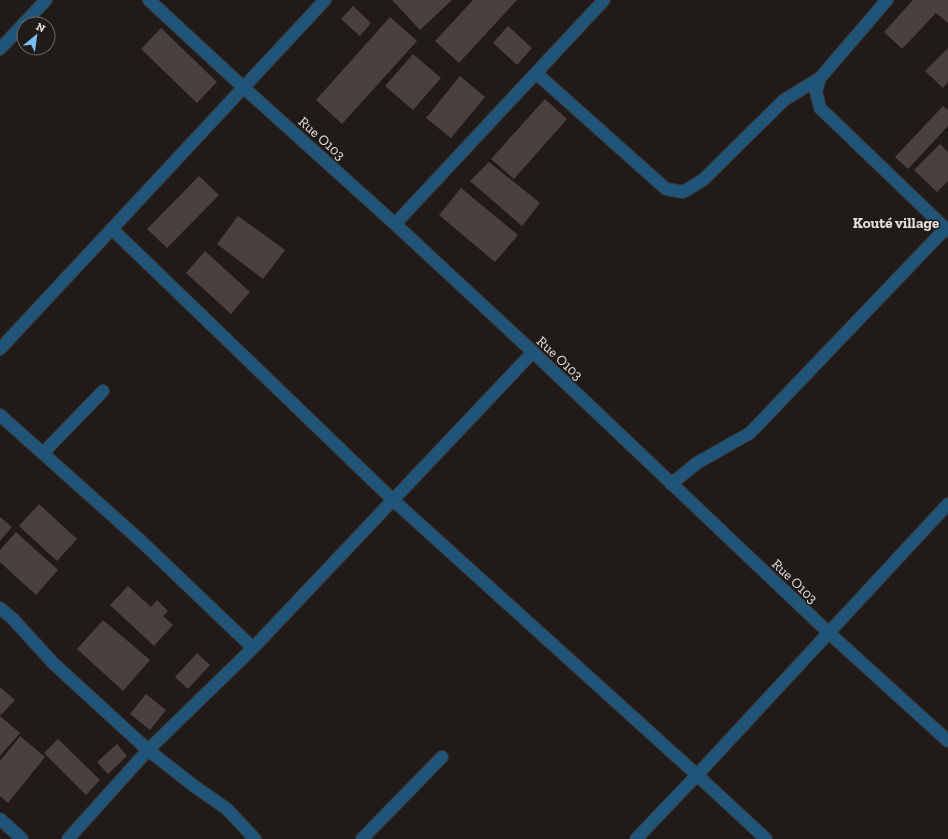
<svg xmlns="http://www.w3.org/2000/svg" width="948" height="839" viewBox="0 0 948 839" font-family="'Zilla Slab',serif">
	<rect width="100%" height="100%" fill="#201b19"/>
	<path fill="#48413f" d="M392 0H452L420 30Z
		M473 0H517L459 63 435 41Z
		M913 0H948V23L936 13 902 49 884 32Z
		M353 6 371 23 360 36 341 19Z
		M390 17 417 41 342 124 316 100Z
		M508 26 532 48 517 65 493 43Z
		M161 28 217 82 197 103 141 49Z
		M948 48V82L943 88 925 71Z
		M413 54 441 78 413 110 385 86Z
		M460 76 485 97 451 138 426 118Z
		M545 99 567 119 514 179 491 159Z
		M943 106 948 110V126L908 169 895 157Z
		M940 144 948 152V181L937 192 914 170Z
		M489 162 540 203 522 226 470 181Z
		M199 176 219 195 167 248 147 229Z
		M461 188 518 235 495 262 439 215Z
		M238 216 285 250 263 279 217 244Z
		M205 251 250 292 231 314 186 273Z
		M39 504 77 539 57 561 19 526Z
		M0 517 12 527 0 541Z
		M16 532 58 570 36 595 0 562V550Z
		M128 586 151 607 157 600 168 611 163 616 173 625 154 646 110 605Z
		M103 620 150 660 123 691 77 649Z
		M197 653 210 665 188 689 175 677Z
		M0 687 15 700 1 715 0 714Z
		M146 694 166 710 150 730 130 714Z
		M0 716 20 733 0 756Z
		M20 736 45 757 8 803 0 796V761Z
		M58 739 100 780 86 795 44 753Z
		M117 744 127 756 108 774 97 762Z"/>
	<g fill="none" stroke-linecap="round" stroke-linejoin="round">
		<g stroke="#3b3735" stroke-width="14">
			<path id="minor" d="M149 0 243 87 395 224 533 352 829 633 948 741
				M887 0 820 78 816 91 820 108 948 231
				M0 49 46 0
				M536 73 666 189 683 192 703 180 784 100 820 78
				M395 224 604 0
				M112 229 393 500 697 775 766 839
				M0 349 325 0
				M0 415 142 542 253 648
				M43 453 103 391
				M671 484 697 463 750 433 946 228
				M0 608 13 619 53 663 148 750 194 786 227 809 255 839
				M0 819 22 839
				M68 839 148 750 253 648 533 352
				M362 839 442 757
				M636 839 697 775 948 504"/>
		</g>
		<use href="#minor" stroke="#205479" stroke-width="12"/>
	</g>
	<g text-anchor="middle" stroke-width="3" stroke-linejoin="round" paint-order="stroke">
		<g font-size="14" fill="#e4e0de" stroke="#201b19">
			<text transform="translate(322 138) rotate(42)" y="5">Rue O103</text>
			<text transform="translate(560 358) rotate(43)" y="5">Rue O103</text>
			<text transform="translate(795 581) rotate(44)" y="5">Rue O103</text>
		</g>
		<g font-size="15" font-weight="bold" fill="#e4e0de" stroke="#201b19">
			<text x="896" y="228">Kouté village</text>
		</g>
	</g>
	<g transform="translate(36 36) rotate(29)"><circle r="19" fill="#201b19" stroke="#6e6a68"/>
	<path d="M0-3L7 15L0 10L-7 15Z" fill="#78bff7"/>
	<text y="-6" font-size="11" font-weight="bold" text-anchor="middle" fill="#e4e0de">N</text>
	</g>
</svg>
